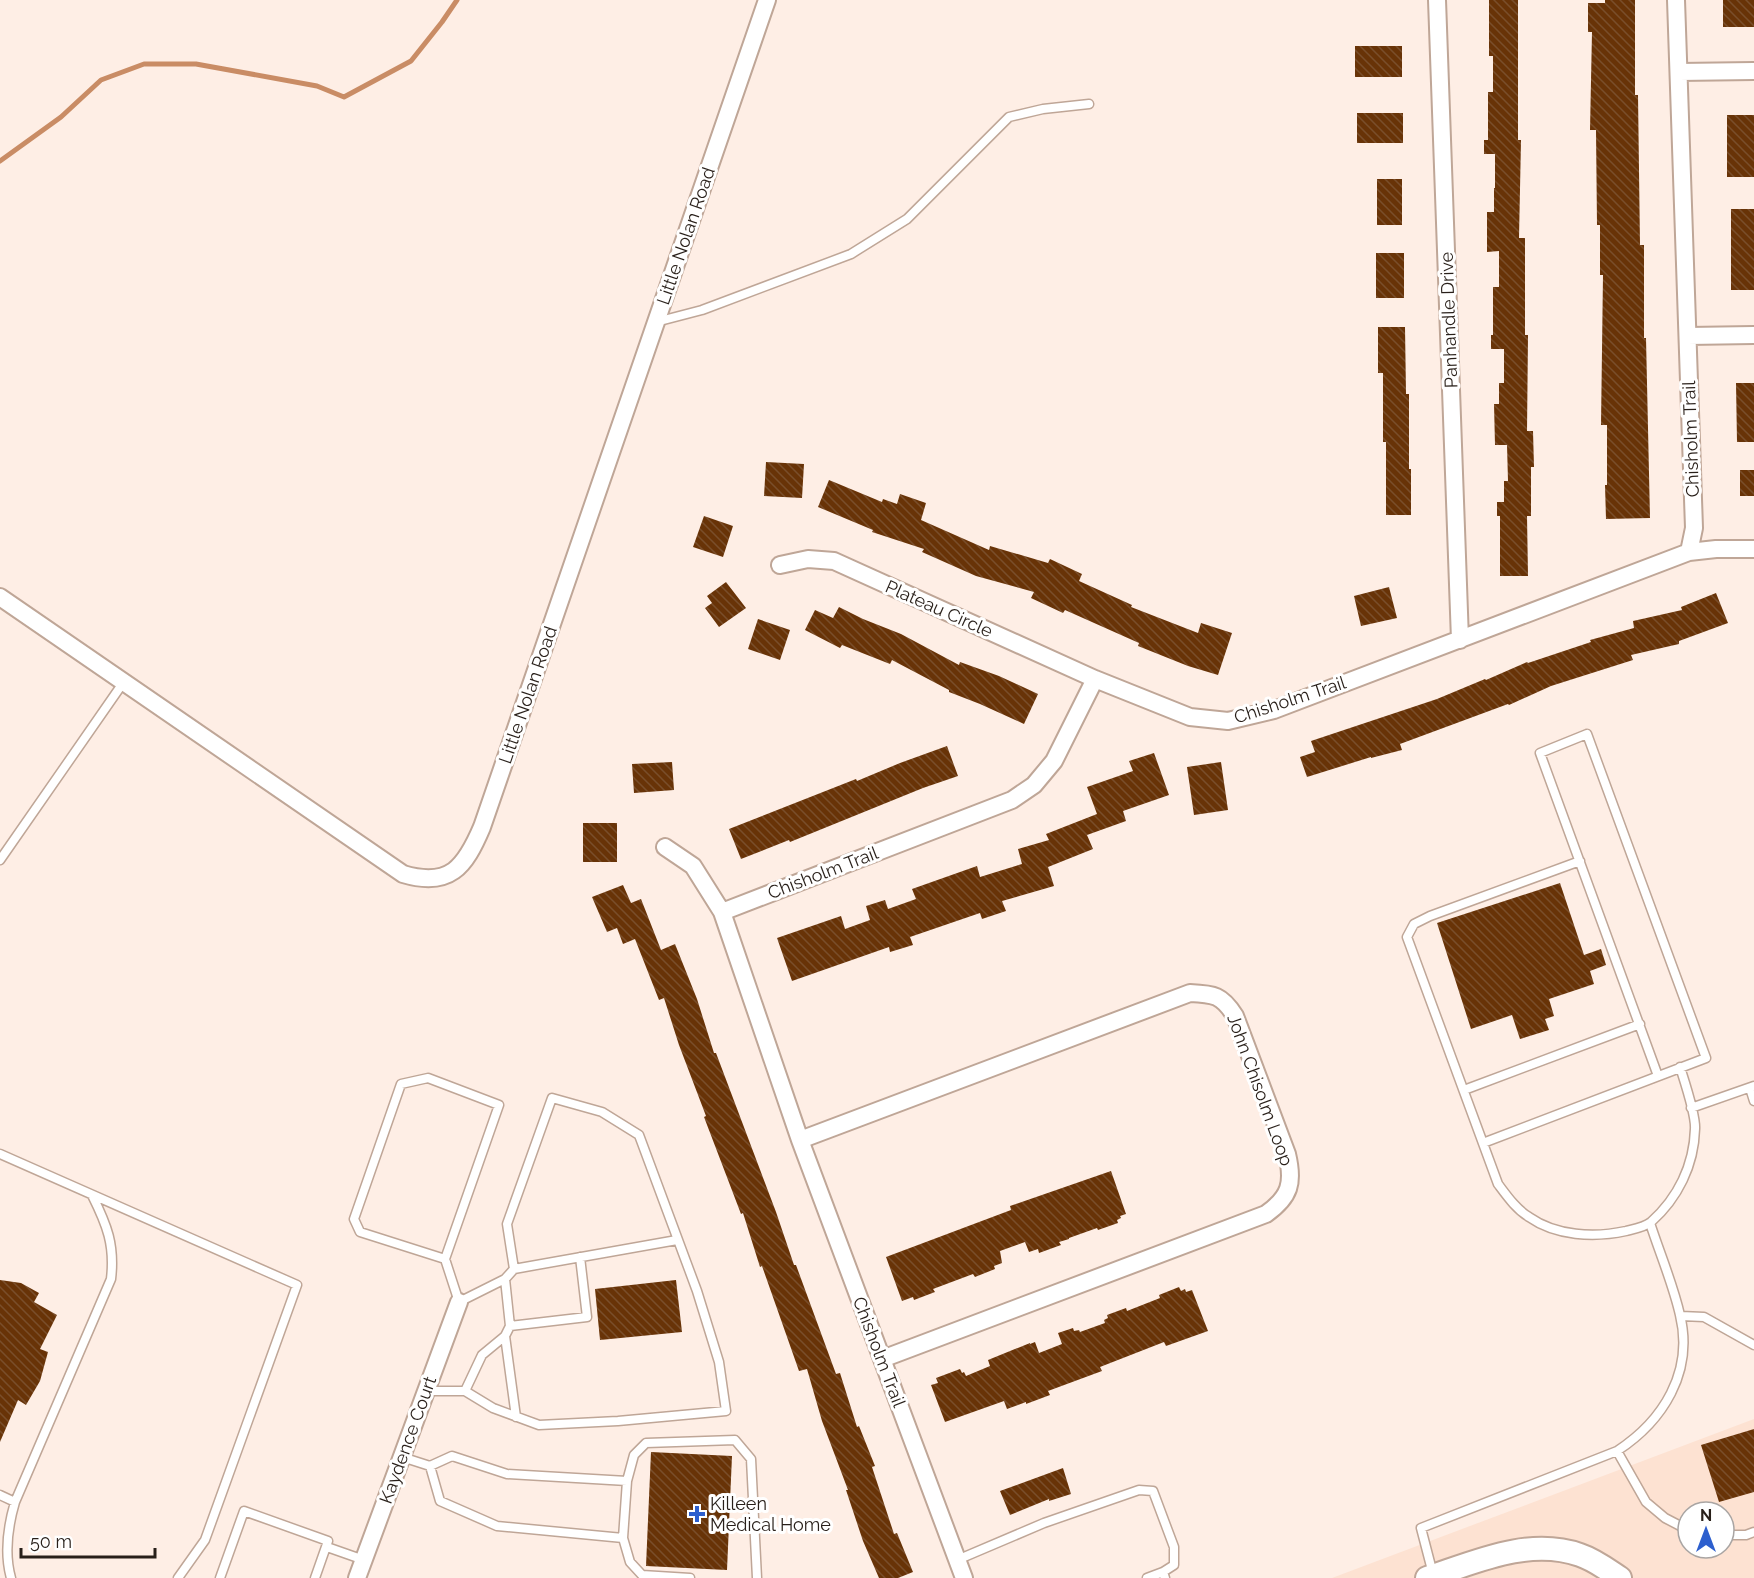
<svg xmlns="http://www.w3.org/2000/svg" width="1754" height="1578" viewBox="0 0 1754 1578" font-family="Raleway,sans-serif">
	<defs>
		<pattern id="building-back-hatch" width="6" height="6" patternUnits="userSpaceOnUse" patternTransform="scale(1.5)"><rect width="6" height="6" fill="#683307"/><path d="M-1 5l2 2M0 0l6 6M5-1l2 2" fill="none" stroke="#794e2b"/></pattern>
	</defs>
	<rect width="100%" height="100%" fill="#feeee5"/>
	<path fill="#fde2d2" fill-rule="evenodd" d="M1754 1419V1578H1332ZM1688 1512H1724V1548H1688Z"/>
	<g fill="none" stroke-linecap="round" stroke-linejoin="round">
		<path stroke="#c98c65" stroke-width="5" d="M0 161 61 117 101 80 144 64H196L317 86 344 97 411 61 442 22 457 0"/>
	</g>
	<path fill="url(#building-back-hatch)" d="M1489 0H1518V140H1521L1519 238H1525V335H1528L1527 431H1533L1534 467H1531V516H1527L1528 576H1500V516H1497V502H1504V481H1508L1507 445H1495L1494 404H1499V383H1504V349H1491V335H1493V287H1499V251L1487 252V212H1494V188H1495V154H1484V140H1488V92H1493V56H1489Z
		M1605 0H1635V95H1638L1640 245H1644V338H1646L1650 518 1606 519 1605 485H1607V425H1601L1603 275H1600V225H1597L1596 130H1590L1592 32H1588V3H1605Z
		M1723 0H1754V27H1723Z
		M1355 46H1402V77H1355Z
		M1357 113H1403V143H1357Z
		M1727 115H1754V177H1727Z
		M1377 179H1402V225H1377Z
		M1731 209H1754V290H1731Z
		M1376 253H1404V298H1376Z
		M1378 327H1405L1406 394H1409V469H1411V515H1386V442H1383V373H1378Z
		M1736 383H1754V442H1737Z
		M766 462 804 464 802 498 764 496Z
		M1740 470H1754V496H1740Z
		M829 480 882 502 883 499 897 504 900 494 926 503 921 520 989 550 990 546 1048 563 1050 559 1082 574 1079 581 1132 605 1131 607 1198 633 1201 623 1232 633 1218 675 1188 666 1138 646 1139 643 1065 610 1063 613 1031 598 1034 592 976 576 922 552 924 549 872 532 873 530 818 507Z
		M704 516 733 526 723 557 693 547Z
		M726 582 746 608 719 627 705 608 712 603 707 596Z
		M1389 587 1397 618 1361 626 1354 596Z
		M1716 593 1728 623 1679 641V644L1631 655 1633 660 1551 686 1509 705 1508 704 1400 744 1402 750 1371 758V757L1307 777 1300 757 1315 752 1311 741 1437 699 1485 679 1486 680 1527 662 1528 663 1591 642 1590 640 1634 628 1633 621 1682 610 1681 607Z
		M839 607 863 619 901 634 959 665 960 662 999 676 1038 694 1024 724 980 704 949 692V690L892 660 890 664 842 645 840 648 805 630 815 610 833 618Z
		M758 619 790 630 780 660 748 649Z
		M947 746 958 776 923 788 790 842 789 840 741 859 729 829 856 779 857 781 900 763Z
		M1154 753 1169 795 1123 811 1126 821 1087 835 1093 849 1048 867 1054 886 1002 901 1006 911 982 919 980 913 910 937 913 945 890 952 889 947 792 981 777 938 841 916 845 929 870 920 866 906 885 900 888 909 916 899 912 889 977 866 980 877 1022 864 1018 849 1049 840 1046 834 1097 814 1087 787 1133 771 1129 761Z
		M672 762 674 790 634 793 632 764Z
		M1221 762 1228 810 1194 815 1187 767Z
		M583 823H617V862H583Z
		M1560 883 1584 955 1601 949 1606 965 1590 971 1594 984 1549 999 1554 1016 1545 1019 1549 1030 1520 1039 1512 1015 1471 1029 1437 923Z
		M623 885 631 903 641 899 661 950 675 944 697 999 714 1053H716L776 1212 794 1265H796L836 1374 840 1373 857 1427 859 1426 875 1466 872 1467 894 1534 897 1533 913 1572 898 1578H879L863 1541 846 1490H848L822 1421 807 1369 799 1371 762 1266 760 1267 743 1213 741 1214 704 1117 706 1116 679 1045 664 998 659 1000 635 939 623 944 617 928 607 932 592 897Z
		M1111 1171 1126 1214 1120 1216 1121 1218 1117 1220 1118 1223 1098 1230 1097 1228 1069 1238V1239L1059 1242 1061 1245 1039 1253 1038 1249 1029 1252 1025 1242 1000 1251 1002 1263 994 1266 995 1269 975 1277 973 1274 933 1289 935 1292 914 1300 913 1297 902 1301 886 1257 1011 1210 1010 1206Z
		M0 1280 21 1283 39 1293 34 1302 57 1315 40 1349 48 1352 40 1381 26 1405 18 1400 0 1442Z
		M676 1280 682 1332 600 1340 595 1289Z
		M1179 1287 1181 1291 1185 1289 1186 1292 1192 1290 1208 1331 1166 1346 1164 1342 1100 1367 1102 1371 1048 1391 1050 1395 1026 1404V1402L1007 1409 1004 1401 945 1422 931 1385 938 1383 936 1378 960 1369 962 1373 964 1372 966 1376 990 1366 988 1360 1030 1343V1344L1035 1342 1039 1353 1062 1344 1058 1333 1073 1328 1074 1331 1079 1330 1080 1332 1105 1323 1104 1320 1108 1318 1107 1315 1126 1308 1127 1311 1160 1298 1159 1295Z
		M1754 1429V1492L1719 1502 1701 1445Z
		M651 1452 732 1456 727 1570 646 1566Z
		M1063 1468 1071 1494 1049 1501V1499L1010 1515 1000 1491Z"/>
	<g fill="none" stroke-linecap="round" stroke-linejoin="round">
		<g stroke="#bfa697" stroke-width="11">
			<path id="service" d="M656 322 702 310 851 254 907 219 1009 117 1043 109 1089 104
				M0 860 123 683
				M1580 861 1430 916 1414 924 1407 937 1498 1184C1507 1196 1516 1209 1529 1217 1556 1236 1594 1238 1626 1231 1634 1229 1645 1227 1651 1222 1678 1198 1694 1165 1695 1129 1696 1115 1685 1083 1680 1067
				M1750 1088 1754 1101
				M1464 1090 1640 1024
				M1691 1108 1754 1086
				M1483 1143 1706 1058 1587 734 1540 753 1658 1076
				M0 1154 297 1285 205 1540 178 1578
				M445 1259 499 1105 428 1078 401 1084 354 1219 360 1232 445 1259 459 1302 505 1279 510 1326 505 1336 482 1355 465 1391 493 1408 539 1425 618 1421 726 1411 719 1362 697 1291 639 1135 602 1112 552 1098 507 1224 514 1269 505 1279
				M514 1269 677 1240
				M1681 1316 1704 1317 1754 1345
				M510 1326 587 1317 580 1257
				M505 1336 516 1417
				M427 1391H465
				M1617 1451 1646 1502 1665 1518 1688 1530
				M402 1457 430 1466 452 1456 507 1474 627 1481 634 1455 646 1443 735 1440 751 1459 757 1578
				M430 1466 440 1501 497 1526 623 1538 630 1562 642 1575 690 1578
				M0 1495 15 1502
				M1724 1535H1746L1754 1532
				M623 1538 627 1481
				M327 1547 364 1560
				M957 1560 1044 1523 1139 1490 1153 1491 1174 1547V1565L1163 1572 1165 1578
				M1433 1574 1421 1528 1617 1451C1663 1421 1694 1372 1680 1315 1673 1284 1660 1254 1650 1223
				M11 1578C4 1553 8 1526 15 1502L111 1279C115 1245 107 1225 92 1195
				M220 1578 244 1511 328 1541 315 1578
				M1147 1578 1163 1572"/>
		</g>
		<g stroke="#bfa697" stroke-width="20">
			<path id="minor" d="M1437 0 1460 640
				M1679 72 1754 71
				M1688 336 1754 335
				M1689 552 1716 549H1754
				M780 565 808 559 834 561 1095 679 1190 717 1228 721 1274 710 1689 552 1694 528 1676 0
				M0 597 403 874C450 888 465 867 482 827L767 0
				M665 847 693 866 722 912 800 1140 964 1578
				M722 912 1012 800 1034 785 1054 761 1095 679
				M800 1140 1190 993C1214 994 1222 995 1235 1016L1287 1154C1294 1183 1290 1197 1266 1214L882 1359
				M357 1578 459 1302"/>
		</g>
		<g stroke="#bfa697" stroke-width="26">
			<path id="secondary" d="M1427 1578C1475 1562 1529 1537 1580 1555 1595 1560 1608 1570 1620 1578"/>
		</g>
		<use href="#service" stroke="#fff" stroke-width="8"/>
		<use href="#minor" stroke="#fff" stroke-width="16"/>
		<use href="#secondary" stroke="#fff" stroke-width="22"/>
	</g>
	<path fill="#2d5fce" stroke="#fff" stroke-width="2" d="M694 1505h6v6h6v6h-6v6h-6v-6h-6v-6h6z"/>
	<g text-anchor="middle" stroke-width="6" stroke-linejoin="round" paint-order="stroke">
		<g font-size="18" fill="#281f19" stroke="#fff">
			<text transform="translate(686 236) rotate(-71)" y="6">Little Nolan Road</text>
			<text transform="translate(1449 320) rotate(-92)" y="6">Panhandle Drive</text>
			<text transform="translate(1691 439) rotate(-92)" y="6">Chisholm Trail</text>
			<text transform="translate(939 609) rotate(24)" y="6">Plateau Circle</text>
			<text transform="translate(528 695) rotate(-71)" y="6">Little Nolan Road</text>
			<text transform="translate(1290 700) rotate(-18)" y="6">Chisholm Trail</text>
			<text transform="translate(823 873) rotate(-21)" y="6">Chisholm Trail</text>
			<text transform="translate(1260 1090) rotate(70)" y="6">John Chisolm Loop</text>
			<text transform="translate(879 1352) rotate(69)" y="6">Chisholm Trail</text>
			<text transform="translate(408 1440) rotate(-70)" y="6">Kaydence Court</text>
		</g>
		<g font-size="18" fill="#281f19" stroke="#fff" text-anchor="start">
			<text x="710" y="1510">Killeen<tspan x="710" dy="21">Medical Home</tspan></text>
		</g>
	</g>
	<g transform="translate(1706 1530)"><circle r="28" fill="#ffffff" stroke="#a9a5a3" stroke-width="1.5"/>
	<path d="M0-4.5L10 22L0 15L-10 22Z" fill="#2d5fce"/>
	<text y="-9" font-size="16" font-weight="bold" text-anchor="middle" fill="#281f19">N</text>
	</g>
	<path d="M21 1548v9h134v-9" fill="none" stroke="#281f19" stroke-width="3"/>
	<text x="30" y="1548" font-size="18" fill="#281f19" stroke="#ffffff" stroke-width="4.5" paint-order="stroke">50 m</text>
</svg>
